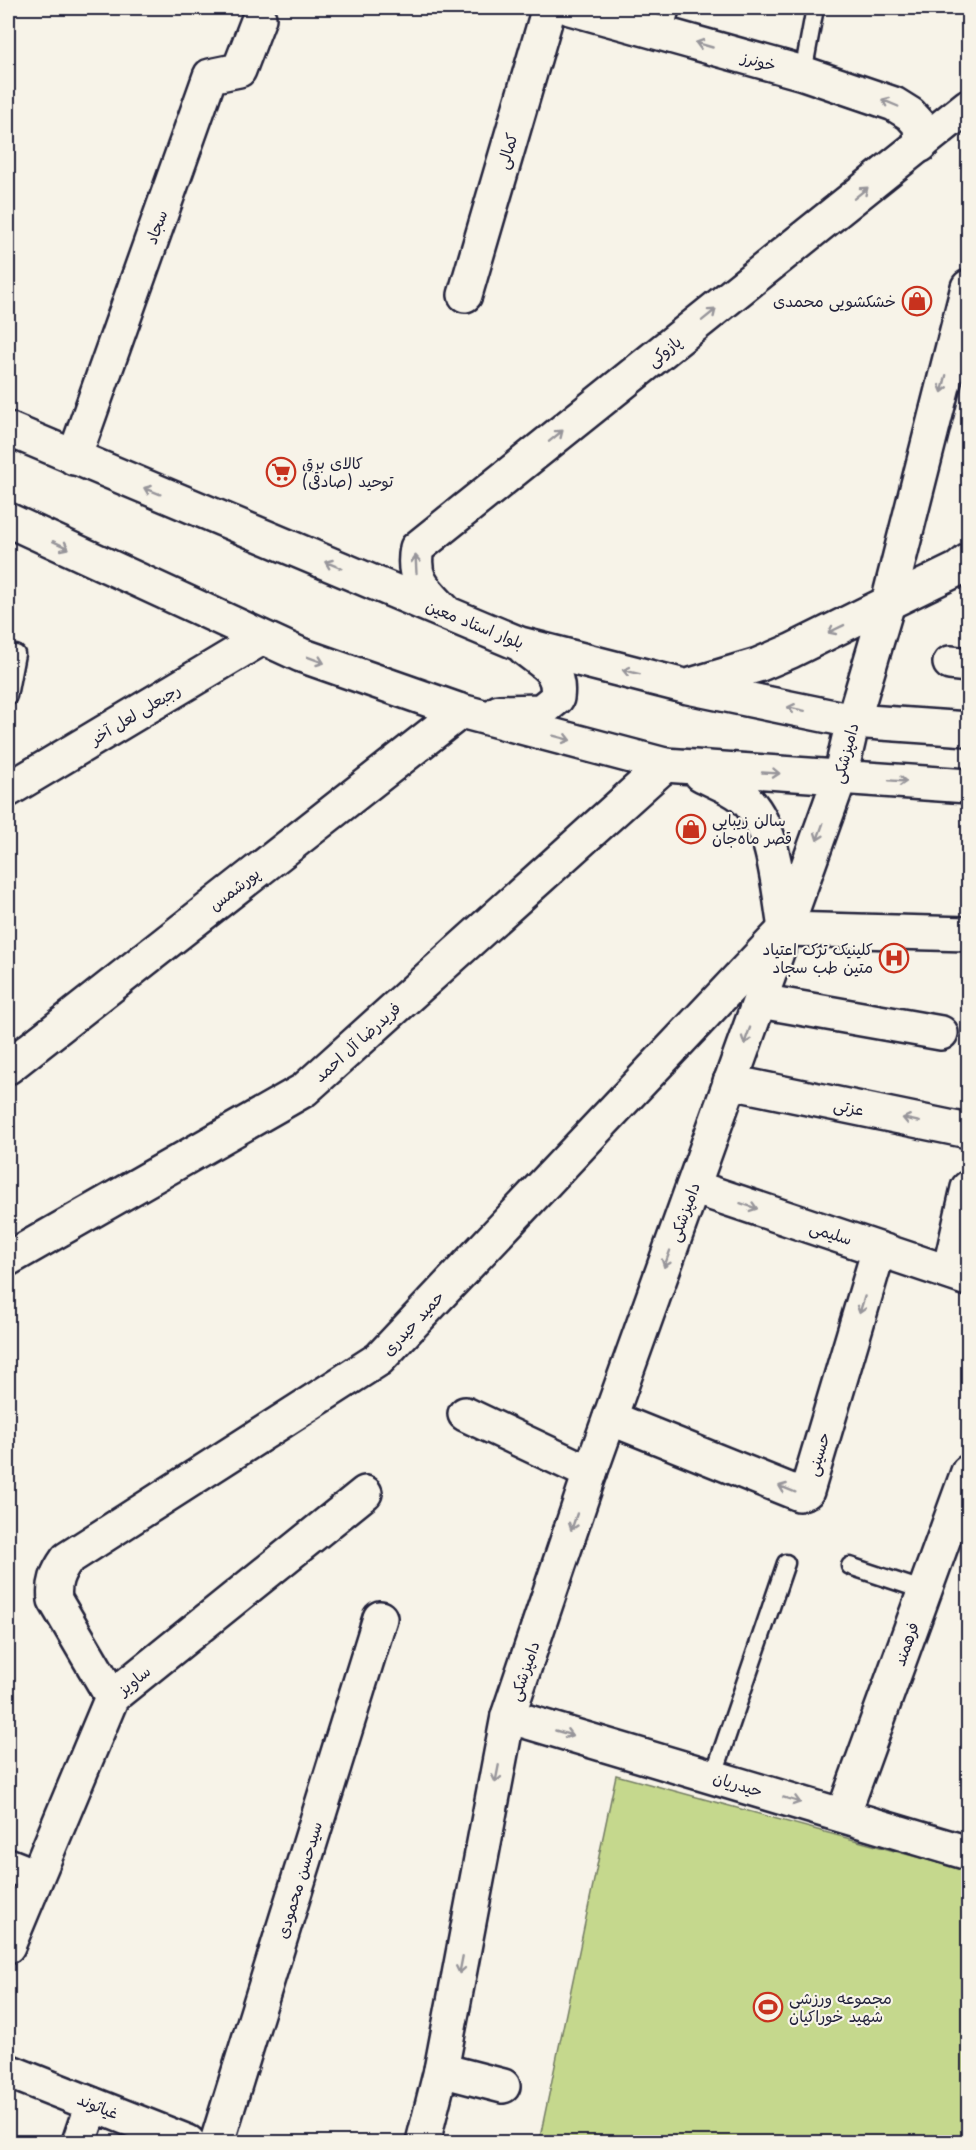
<svg xmlns="http://www.w3.org/2000/svg" width="976" height="2150" viewBox="0 0 976 2150" font-family="'Playpen Sans','Playpen Sans Arabic',sans-serif">
	<rect width="100%" height="100%" fill="#f7f3e8"/>
	<filter id="ink" filterUnits="userSpaceOnUse"><feTurbulence type="fractalNoise" baseFrequency=".0167" numOctaves="2"/><feDisplacementMap in="SourceGraphic" scale="12" xChannelSelector="R" yChannelSelector="G"/><feConvolveMatrix kernelMatrix="1 2 1 2 8 2 1 2 1" color-interpolation-filters="sRGB"/></filter>
	<g filter="url(#ink)">
		<path fill="#c5d88d" stroke="#747d64" stroke-width="1.5" d="M616 1775 968 1871V2142H539Z"/>
		<g fill="none" stroke-linecap="round" stroke-linejoin="round">
			<g stroke="#22223b" stroke-width="21">
				<path id="lane" d="M664 34 671 8
					M803 73 815 8
					M8 696 16 654
					M850 1566 925 1591
					M713 1777 786 1563"/>
			</g>
			<g stroke="#22223b" stroke-width="38">
				<path id="street" d="M570 8 803 73 894 104 910 114 920 125 921 145
					M465 295 549 8
					M74 458 210 76 239 70 259 18
					M888 603 958 569 968 561
					M950 663 968 665
					M760 1001 941 1033
					M8 1067 461 711
					M730 1082 968 1131
					M693 1187 968 1279
					M8 1259 304 1090 665 765
					M949 1272 968 1188
					M465 1414 590 1473
					M610 1418 799 1494 807 1491 879 1249
					M112 1697 55 1600C53 1583 57 1573 67 1559L379 1359 785 929 968 934
					M508 1716 968 1853
					M843 1815 968 1472
					M8 1865 36 1876
					M8 1946 112 1697 365 1493
					M441 2070 503 2086
					M8 2071 188 2142
					M79 2142 92 2104
					M217 2142 380 1618"/>
			</g>
			<g stroke="#22223b" stroke-width="38">
				<path id="secondary" d="M8 429 520 644 688 687 853 721 968 729
					M8 520 301 655 461 711 665 765 968 786
					M444 610C424 589 411 579 417 548L968 106
					M691 685 758 665 791 651 888 603
					M499 712 541 711 557 698C561 669 543 664 524 648
					M701 774C714 781 731 787 742 796 775 823 778 888 785 928
					M8 790 262 638
					M423 2142 441 2070 508 1716 590 1473 840 777 853 721 888 603 968 287"/>
			</g>
			<use href="#lane" stroke="#f7f3e8" stroke-width="16"/>
			<use href="#street" stroke="#f7f3e8" stroke-width="33"/>
			<use href="#secondary" stroke="#f7f3e8" stroke-width="33"/>
		</g>
		<defs><path id="oneway-shaft" d="M-6 0H5M1.5-3L5.5 0L1.5 3" fill="none" stroke-width="1.6" stroke-linecap="round" stroke-linejoin="round" transform="scale(1.5)"/></defs>
		<g stroke="#97959a">
			<use href="#oneway-shaft" transform="translate(704 45) rotate(-164)"/>
			<use href="#oneway-shaft" transform="translate(890 103) rotate(-157)"/>
			<use href="#oneway-shaft" transform="translate(861 193) rotate(-39)"/>
			<use href="#oneway-shaft" transform="translate(709 315) rotate(-39)"/>
			<use href="#oneway-shaft" transform="translate(944 384) rotate(104)"/>
			<use href="#oneway-shaft" transform="translate(556 436) rotate(-39)"/>
			<use href="#oneway-shaft" transform="translate(152 491) rotate(-158)"/>
			<use href="#oneway-shaft" transform="translate(61 545) rotate(25)"/>
			<use href="#oneway-shaft" transform="translate(416 564) rotate(-93)"/>
			<use href="#oneway-shaft" transform="translate(333 565) rotate(-158)"/>
			<use href="#oneway-shaft" transform="translate(836 629) rotate(154)"/>
			<use href="#oneway-shaft" transform="translate(316 660) rotate(21)"/>
			<use href="#oneway-shaft" transform="translate(631 672) rotate(-166)"/>
			<use href="#oneway-shaft" transform="translate(796 709) rotate(-168)"/>
			<use href="#oneway-shaft" transform="translate(562 738) rotate(15)"/>
			<use href="#oneway-shaft" transform="translate(771 773) rotate(3)"/>
			<use href="#oneway-shaft" transform="translate(898 781) rotate(4)"/>
			<use href="#oneway-shaft" transform="translate(820 832) rotate(110)"/>
			<use href="#oneway-shaft" transform="translate(747 1036) rotate(110)"/>
			<use href="#oneway-shaft" transform="translate(911 1120) rotate(-168)"/>
			<use href="#oneway-shaft" transform="translate(749 1206) rotate(18)"/>
			<use href="#oneway-shaft" transform="translate(667 1259) rotate(110)"/>
			<use href="#oneway-shaft" transform="translate(862 1305) rotate(107)"/>
			<use href="#oneway-shaft" transform="translate(787 1489) rotate(-158)"/>
			<use href="#oneway-shaft" transform="translate(574 1522) rotate(109)"/>
			<use href="#oneway-shaft" transform="translate(564 1733) rotate(16)"/>
			<use href="#oneway-shaft" transform="translate(497 1774) rotate(101)"/>
			<use href="#oneway-shaft" transform="translate(792 1800) rotate(17)"/>
			<use href="#oneway-shaft" transform="translate(461 1965) rotate(101)"/>
		</g>
	</g>
	<defs>
		<g id="shop-ring" transform="scale(1.5)"><circle r="9.5" fill="#f7f3e8" stroke="#c8321e" stroke-width="1.5"/><path d="M-5-2.5h2.3a2.7 3.5 0 0 1 5.4 0H5L5.5 6h-11ZM-1.5-2.5h3a1.5 2.3 0 0 0-3 0Z" fill="#c8321e"/></g>
		<g id="supermarket-ring" transform="scale(1.5)"><circle r="9.5" fill="#f7f3e8" stroke="#c8321e" stroke-width="1.5"/><path d="M-6-5.5h2.5l.6 2H6L4.5 2H-2.5L-4.4-4H-6ZM-1.5 3.2a1.3 1.3 0 1 0 .1 0ZM3 3.2a1.3 1.3 0 1 0 .1 0Z" fill="#c8321e"/></g>
		<g id="hospital-ring" transform="scale(1.5)"><circle r="9.5" fill="#f7f3e8" stroke="#c8321e" stroke-width="1.5"/><path d="M-5-5h3v3.5h4V-5h3V5h-3V1.5h-4V5h-3Z" fill="#c8321e"/></g>
		<g id="stadium-ring" transform="scale(1.5)"><circle r="9.5" fill="#f7f3e8" stroke="#c8321e" stroke-width="1.5"/><path d="M0-5a6.5 5 0 1 0 0 10a6.5 5 0 1 0 0-10ZM-3.5-1.8h7v3.6h-7Z" fill="#c8321e"/></g>
	</defs>
	<g fill-rule="evenodd">
		<use href="#shop-ring" x="917" y="301"/>
		<use href="#supermarket-ring" x="281" y="472"/>
		<use href="#shop-ring" x="691" y="829"/>
		<use href="#hospital-ring" x="894" y="958"/>
		<use href="#stadium-ring" x="768" y="2007"/>
	</g>
	<g text-anchor="middle" stroke-width="4.5" stroke-linejoin="round" paint-order="stroke">
		<g font-size="16" fill="#22223b" stroke="#f7f3e8">
			<text transform="translate(759 61) rotate(16)" y="6">خونرز</text>
			<text transform="translate(507 151) rotate(-74)" y="6">کمالی</text>
			<text transform="translate(156 227) rotate(-70)" y="6">سجاد</text>
			<text transform="translate(664 351) rotate(-39)" y="6">پازوکی</text>
			<text transform="translate(475 624) rotate(22)" y="6">بلوار استاد معین</text>
			<text transform="translate(135 714) rotate(-31)" y="6">رجبعلی لعل آخر</text>
			<text transform="translate(845 753) rotate(-75)" y="6">دامپزشکی</text>
			<text transform="translate(234 889) rotate(-38)" y="6">پورشمس</text>
			<text transform="translate(357 1042) rotate(-42)" y="6">فریدرضا آل احمد</text>
			<text transform="translate(849 1107) rotate(12)" y="6">عزتی</text>
			<text transform="translate(684 1212) rotate(-70)" y="6">دامپزشکی</text>
			<text transform="translate(831 1233) rotate(18)" y="6">سلیمی</text>
			<text transform="translate(413 1323) rotate(-47)" y="6">حمید حیدری</text>
			<text transform="translate(818 1454) rotate(-73)" y="6">حسینی</text>
			<text transform="translate(906 1644) rotate(-70)" y="6">فرهمند</text>
			<text transform="translate(524 1671) rotate(-71)" y="6">دامپزشکی</text>
			<text transform="translate(134 1680) rotate(-39)" y="6">ساویز</text>
			<text transform="translate(738 1784) rotate(17)" y="6">حیدریان</text>
			<text transform="translate(299 1880) rotate(-73)" y="6">سیدحسن محمودی</text>
			<text transform="translate(98 2106) rotate(22)" y="6">غیاثوند</text>
		</g>
		<g font-size="16" fill="#22223b" stroke="#f7f3e8" text-anchor="start">
			<text x="896" y="307" text-anchor="end">خشکشویی محمدی</text>
			<text x="302" y="469">کالای برق<tspan x="302" dy="18">توحید (صادقی)</tspan></text>
			<text x="712" y="826">سالن زیبایی<tspan x="712" dy="18">قصر ماه‌جان</tspan></text>
			<text x="873" y="955" text-anchor="end">کلینیک ترک اعتیاد<tspan x="873" dy="18">متین طب سجاد</tspan></text>
			<text x="789" y="2004">مجموعه ورزشی<tspan x="789" dy="18">شهید خوراکیان</tspan></text>
		</g>
	</g>
	<rect width="976" height="2150" fill="none" stroke="#f7f3e8" stroke-width="30"/>
	<rect x="15" y="15" width="946" height="2120" fill="none" stroke="#22223b" stroke-width="2" filter="url(#ink)"/>
</svg>
